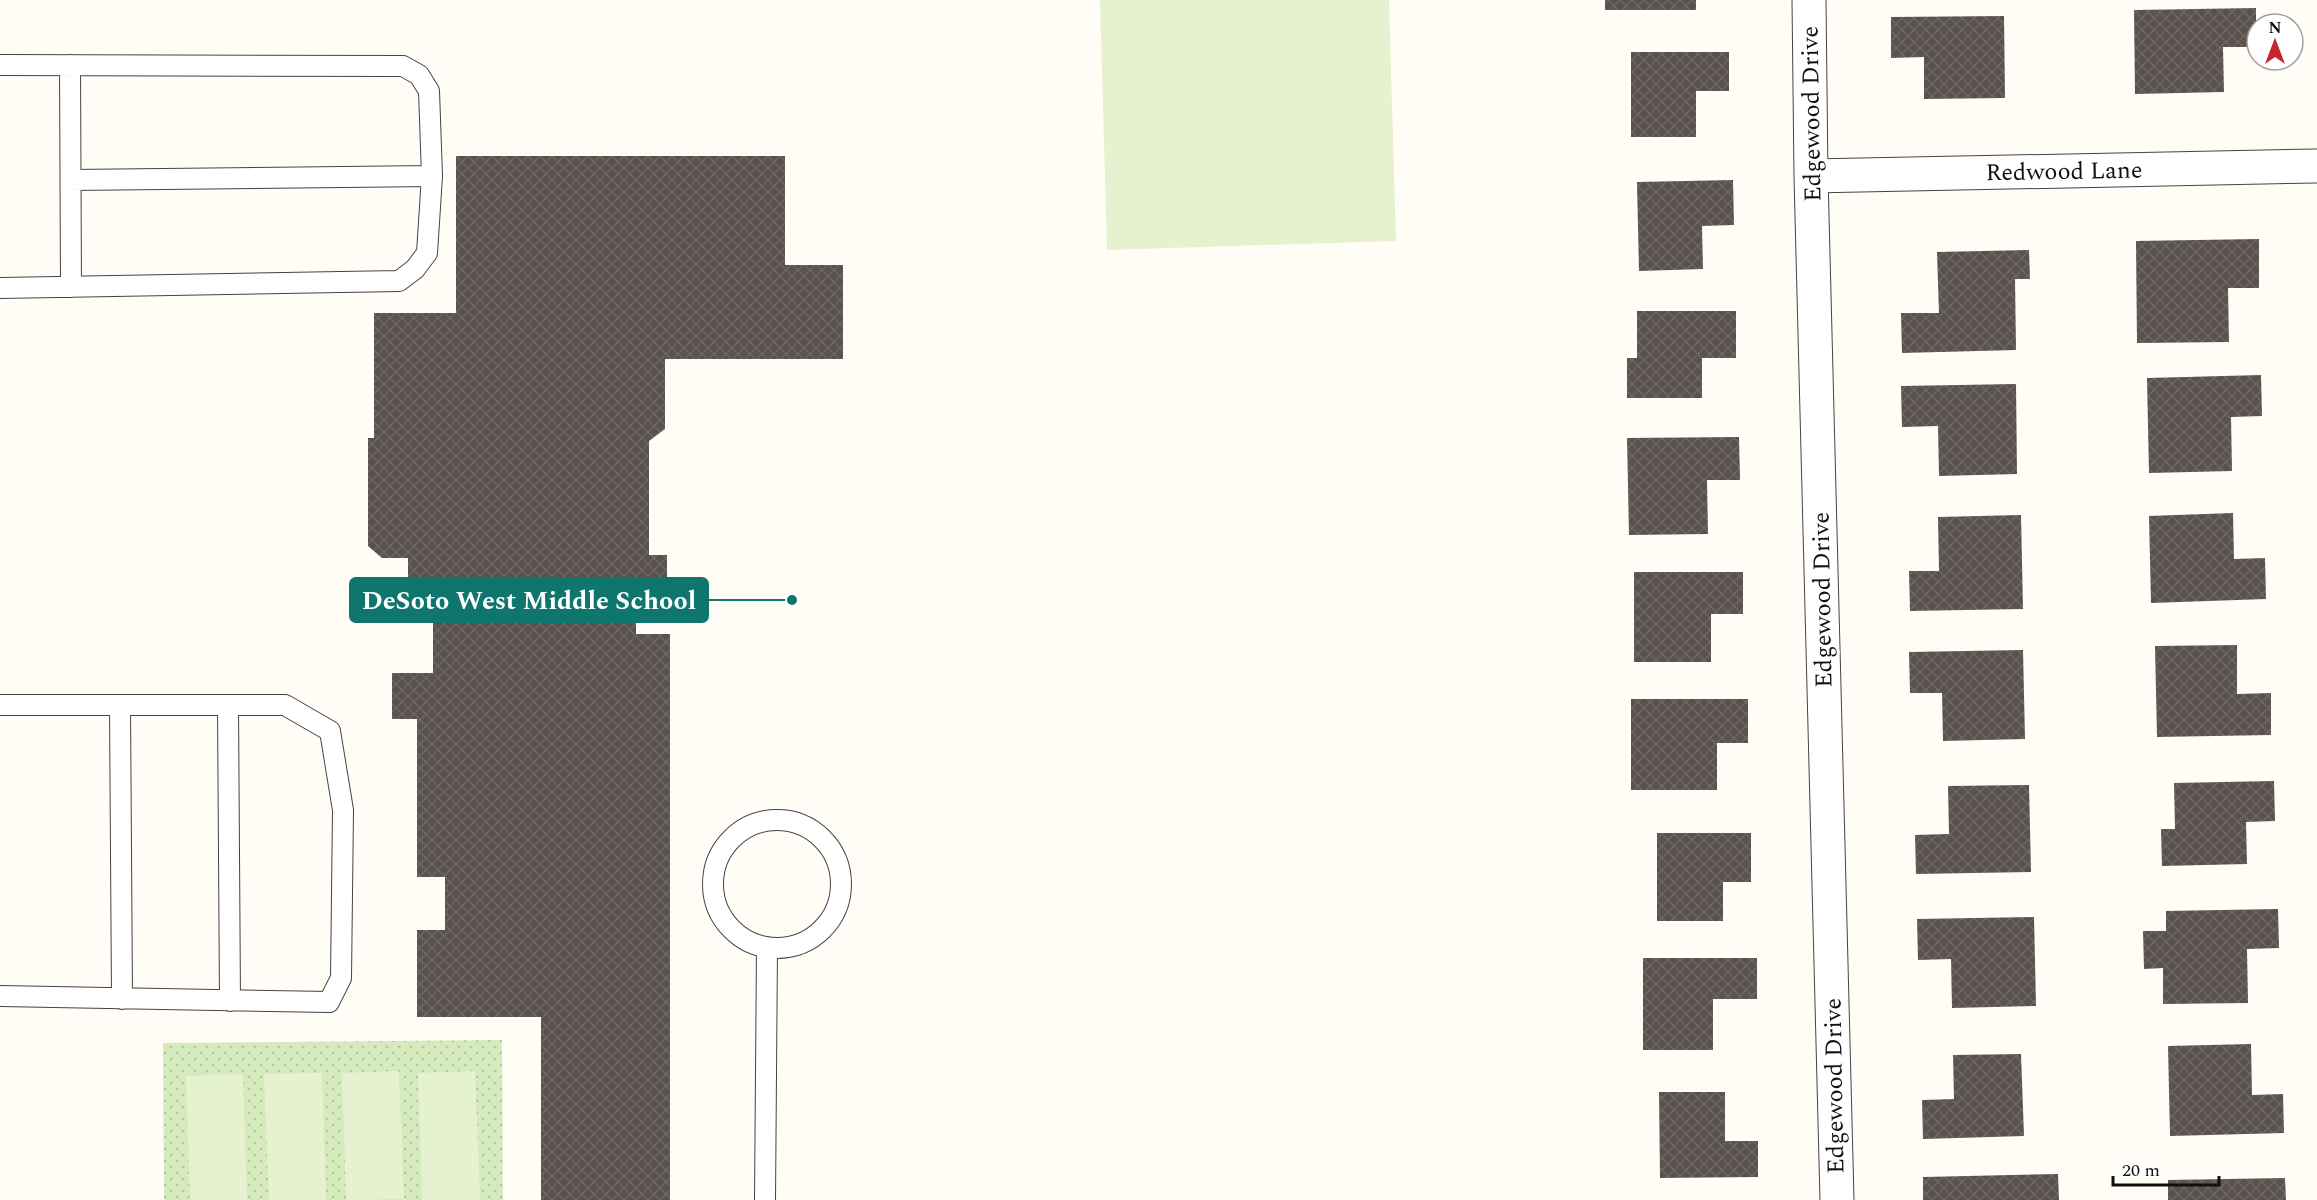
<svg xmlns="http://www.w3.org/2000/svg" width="2317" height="1200" viewBox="0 0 2317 1200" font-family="Spectral,serif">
	<defs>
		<pattern id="grass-dots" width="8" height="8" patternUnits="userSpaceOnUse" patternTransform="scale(1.5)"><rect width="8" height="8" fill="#d5ebbd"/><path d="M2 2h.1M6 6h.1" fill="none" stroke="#b6c8a1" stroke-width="1.8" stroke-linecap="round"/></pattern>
		<pattern id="building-cross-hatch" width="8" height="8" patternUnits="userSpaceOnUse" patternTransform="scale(1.5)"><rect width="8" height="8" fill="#5a524d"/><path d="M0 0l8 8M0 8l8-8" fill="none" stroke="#6d6662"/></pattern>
	</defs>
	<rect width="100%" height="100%" fill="#fffdf5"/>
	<path fill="url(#grass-dots)" d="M502 1040 503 1200H164L163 1043Z"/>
	<path fill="#e6f2cf" d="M1100 0H1389L1396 241 1107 250Z
		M399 1071 404 1199 346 1200 342 1073Z
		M475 1071 480 1200H422L418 1073Z
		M322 1073 326 1200H269L264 1074Z
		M243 1074 247 1200H190L186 1076Z"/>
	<path fill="url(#building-cross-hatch)" d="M1605 0H1696V10H1605Z
		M2256 8V47H2223L2224 92 2135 94 2134 10Z
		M2004 16 2005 98 1924 99V57L1891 58V17Z
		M1631 52H1729V91H1696V137H1631Z
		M456 156H785V265H843V359H665V429L649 441V555H667V586L647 601H636V634H670V1200H541V1017H417V930H445V877H417V719H392V673H433V598H421L408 584V558H382L368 546V438H374V313H456Z
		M1733 180 1734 225 1702 226 1703 269 1639 271 1637 182Z
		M2259 239V288H2228L2229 342 2137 343 2136 241Z
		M2029 250 2030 279H2015L2016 350 1902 353 1901 313H1939L1937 252Z
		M1637 311H1736V358H1702V398H1627V358H1637Z
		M2261 375 2262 416 2231 417 2232 471 2149 473 2147 378Z
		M2016 384 2017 474 1939 476 1938 426 1902 427 1901 386Z
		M1739 437 1740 480H1707L1708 534 1629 535 1627 438Z
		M2233 513 2234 559 2265 558 2266 599 2151 603 2149 516Z
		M2021 515 2023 609 1910 611 1909 571H1939L1938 517Z
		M1634 572H1743V614H1711V662H1634Z
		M2237 645V694L2271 693V735L2157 737 2155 646Z
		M2023 650 2025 739 1943 741 1942 693H1910L1909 652Z
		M1631 699H1748V743H1717V790H1631Z
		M2274 781 2275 821 2246 822 2247 864 2162 866 2161 829H2175L2174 783Z
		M2029 785 2031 872 1916 874 1915 835 1949 834 1948 786Z
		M1657 833H1751V882H1723V921H1657Z
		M2278 909 2279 948 2247 949 2248 1003 2163 1004V968L2144 969 2143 931H2166V911Z
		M2034 917 2036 1006 1952 1008 1951 959 1918 960 1917 919Z
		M1643 958H1757V999H1713V1050H1643Z
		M2251 1044 2252 1095 2283 1094 2284 1133 2170 1136 2168 1046Z
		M2021 1054 2024 1136 1923 1139 1922 1100 1954 1099 1953 1055Z
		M1659 1092H1725V1141H1758V1177L1660 1178Z
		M2058 1174 2059 1200H1923V1177Z
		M2285 1178 2286 1200H2168V1180Z"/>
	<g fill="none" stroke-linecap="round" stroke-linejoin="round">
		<g stroke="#444" stroke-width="22">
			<path id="service" d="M0 65 403 66 419 75 429 91 432 176 427 253 415 269 399 281 0 288
				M70 65 71 287
				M71 180 432 176
				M0 705H285L330 731 343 810 341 978 329 1002 0 996
				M120 705 122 999
				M228 705 230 1001
				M713 884a64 64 0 1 1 128 0a64 64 0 1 1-128 0Z
				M765 1200 767 947"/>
		</g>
		<g stroke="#444" stroke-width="35">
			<path id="minor" d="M1809 0 1811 176 1837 1200
				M1811 176 2317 166"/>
		</g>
		<use href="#service" stroke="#fff" stroke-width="20"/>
		<use href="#minor" stroke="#fff" stroke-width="33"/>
	</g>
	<g text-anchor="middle" stroke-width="6" stroke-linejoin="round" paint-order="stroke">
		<g font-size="24" fill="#111" stroke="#fff">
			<text transform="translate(1811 114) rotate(-91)" y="8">Edgewood Drive</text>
			<text transform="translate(2064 171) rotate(-1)" y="8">Redwood Lane</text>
			<text transform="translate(1822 600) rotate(-91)" y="8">Edgewood Drive</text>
			<text transform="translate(1834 1086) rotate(-91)" y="8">Edgewood Drive</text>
		</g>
	</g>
	<path fill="none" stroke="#0f766e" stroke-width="2" d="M792 600L708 600"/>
	<circle fill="#0f766e" stroke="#fff" stroke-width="2" cx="792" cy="600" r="6"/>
	<rect fill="#0f766e" stroke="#0f766e" stroke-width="2" x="350" y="578" width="358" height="44" rx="6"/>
	<g font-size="26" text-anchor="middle" font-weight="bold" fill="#fff">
		<text x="529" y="609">DeSoto West Middle School</text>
	</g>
	<g transform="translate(2275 42)"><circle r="28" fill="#ffffff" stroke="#a0a0a0" stroke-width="1.5"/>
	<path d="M0-4.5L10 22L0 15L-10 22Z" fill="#c4262e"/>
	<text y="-9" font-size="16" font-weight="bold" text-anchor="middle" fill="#111111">N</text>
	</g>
	<path d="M2113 1176v9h106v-9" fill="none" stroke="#111111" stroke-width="3"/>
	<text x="2122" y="1176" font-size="18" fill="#111111" stroke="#ffffff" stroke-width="4.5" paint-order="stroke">20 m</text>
</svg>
